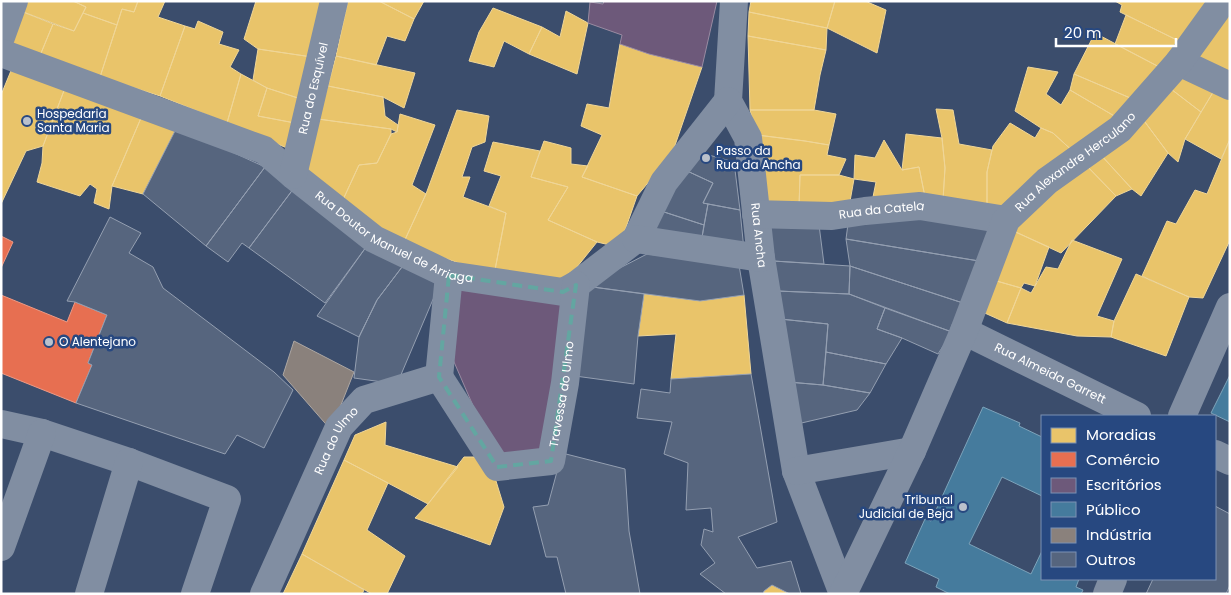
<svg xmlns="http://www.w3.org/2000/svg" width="1231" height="595" viewBox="0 0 1231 595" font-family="Poppins,sans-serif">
	<rect width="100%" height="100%" fill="#3b4d6c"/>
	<path fill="#e9c46a" stroke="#f0d697" d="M22 1H73L86 7 74 31 18 10Z
		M73 1H138L134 12 122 9 117 25 83 13 86 7Z
		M138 1H165L158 17 185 26 160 96 100 77 122 9 134 12Z
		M256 1H328L312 57 258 49 244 39Z
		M348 1H379L414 19 405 41 387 36 376 65 336 56Z
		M379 1H424L414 19Z
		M751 1H835L827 28 749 12Z
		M835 1H865L886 10 877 53 827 28Z
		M1115 1H1206L1181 42 1120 12 1122 5Z
		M1230 6V80L1189 62Z
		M493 8 542 27 529 54 504 41 494 67 469 61 479 32Z
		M18 10 53 24 39 58 4 40Z
		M566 11 588 23 577 74 529 54 542 27 560 37Z
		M749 12 827 28 826 50 748 36Z
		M83 13 117 25 100 77 39 58 53 24 74 31Z
		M1126 15 1183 43 1165 70 1115 44Z
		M198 21 223 32 219 44 239 50 230 67 241 74 227 123 160 96 185 26 195 29Z
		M1095 33 1165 70 1135 100 1074 74Z
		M748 36 826 50 820 75 814 110H750Z
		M620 44 649 54 702 67 672 154 637 196 582 177 602 135 581 126 587 104 609 108Z
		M258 49 312 57 301 99 267 88 253 80Z
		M336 56 415 73 404 108 383 97 328 86Z
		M15 61 68 80 43 146 26 151 1 204V95Z
		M1028 67 1058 72 1046 94 1061 105 1070 90 1116 117 1077 155 1053 133 1041 128 1015 111Z
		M1180 68 1215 89 1201 112 1167 86Z
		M241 74 267 88 258 116 295 123 287 148 227 123Z
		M1074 74 1135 100 1116 117 1070 90Z
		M68 80 141 118 112 186 109 209 94 203 97 189 90 184 80 196 37 182 42 163 43 146Z
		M328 86 383 97 385 116 398 125 397 132 391 129 318 119Z
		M1167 86 1201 112 1185 139 1178 162 1168 153 1142 118Z
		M267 88 301 99 295 123 258 116Z
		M1215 89 1230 95V139L1221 159 1185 139Z
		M936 109 953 110 959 144 992 150 987 172V209L943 200 945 168 942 138Z
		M457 110 489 116 485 142 472 147 462 177H470L463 197 506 213 494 275 403 244 426 194Z
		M750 110H814L836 114 829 145 805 141 757 135Z
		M400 114 435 125 412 185 426 194 403 244 341 204 359 165 377 163 391 134 397 132Z
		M141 118 177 127 143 194 112 186Z
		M1142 118 1168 153 1141 196 1132 189 1100 154Z
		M318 119 391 129V134L377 163 359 165 341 204 303 172Z
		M1010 123 1035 138 1041 128 1053 133 1077 155 1008 209 987 204V172L993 146Z
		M906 134 942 138 945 168 943 200 926 202 919 167 902 170Z
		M757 135 805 141 829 145 827 155 846 159 839 175H800L799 207 767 206Z
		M1230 139V240L1203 298 1189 297 1142 276 1167 221 1176 224 1195 190 1207 194Z
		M884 140 902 170 919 167 926 202H872L876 182 854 179 855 155 875 158Z
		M544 141 571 148V164L588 166 582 177 637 196 623 236 614 246 597 242 548 220 568 187 531 177Z
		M493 142 540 151 531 177 568 187 548 220 597 242 565 282 494 275 506 213 489 206 501 176 484 171Z
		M1100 154 1132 189 1116 196 1083 162Z
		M1083 162 1116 196 1061 253 1009 229Z
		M800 175H839L854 179 849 207H799Z
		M1009 229 1049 247 1035 286 1024 283 1021 288 993 280Z
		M1072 240 1122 259 1097 316 1114 321 1111 337 1077 336 1007 323 1021 288 1031 293 1046 267 1058 269Z
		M1136 274 1189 297 1166 356 1111 337 1114 321Z
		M993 280 1021 288 1007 323 978 310Z
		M644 294 700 301 744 295 751 374 671 379 676 334 638 336Z
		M386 422 385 445 458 467 428 504 344 460 355 435Z
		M464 457H478L496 481 504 507 490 545 415 518 428 504Z
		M344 460 388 483 367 530 405 556 387 594H372L302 554Z
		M302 554 364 590 362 594H283Z
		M772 585 790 594H763L764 591Z"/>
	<path fill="#e76f51" stroke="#ee9a85" d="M1 236 13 242 1 268Z
		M1 295 67 322 75 302 107 315 88 363 92 365 76 403 1 373Z"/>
	<path fill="#6d597a" stroke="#998ba2" d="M604 1H717L702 67 649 54 620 44 622 35 588 23 590 2 603 4Z
		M454 288 566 303 541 453 494 454 451 355Z"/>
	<path fill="#457b9d" stroke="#7da3ba" d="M1230 375V422L1211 413Z
		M983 407 1020 423 1019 426 1042 437V496L1002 477 969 544 1031 574 1042 551V579H1079L1076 587 1083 590 1081 594H950L936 587 939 579 905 563 925 519 931 521Z"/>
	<path fill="#8a817c" stroke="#ada7a3" d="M294 341 354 372 331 430 283 375Z"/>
	<path fill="#56657e" stroke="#949fb1" d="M177 127 265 167 206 246 143 194Z
		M698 152 734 162 740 210 703 203 713 183 685 170Z
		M265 167 294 188 249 248 242 243 228 262 206 246Z
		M685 170 713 183 703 203 708 204 704 225 661 211Z
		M294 188 369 243 325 303 249 248Z
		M708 204 740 210 744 250 701 243Z
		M661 211 704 225 701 243 652 234Z
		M911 214 993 223 979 261 846 239 848 224Z
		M110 217 141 233 129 253 153 267 163 288 274 372 293 390 264 448 237 435 225 454 76 403 92 365 88 363 107 315 75 302 67 301Z
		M769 222 819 225 824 264 773 261Z
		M846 239 979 261 966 304 850 266Z
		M369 243 402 267 377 300 359 337 317 316Z
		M647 254 739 265 744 295 700 301 585 286Z
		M773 261 850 266 849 294 777 291Z
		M850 266 966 304 952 332 849 294Z
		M402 267 440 283 397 384 354 378 359 337 377 300Z
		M585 286 644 294 638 336 634 384 575 376Z
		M777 291 849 294 885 308 877 329 902 338 886 364 826 352 828 324 780 319Z
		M885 308 952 332 938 354 902 338 877 329Z
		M780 319 828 324 823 385 788 382Z
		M826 352 886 364 870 393 823 385Z
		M751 374 777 522 738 537 757 568 791 561 801 594H790L772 585 764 591 763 594H726L700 574 715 563 701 545 704 529 713 532 711 508 686 510 688 463 664 454 672 422 637 418 641 389 670 393 671 379Z
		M788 382 823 385 870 393 857 410 793 425Z
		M562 453 625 469 629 531 640 594H566L557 557H546L533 507 548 505Z
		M1215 506 1230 514V585L1226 594H1146L1153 579H1215Z"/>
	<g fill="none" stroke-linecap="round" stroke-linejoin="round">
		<g stroke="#818ea2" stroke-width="28">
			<path id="s1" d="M734 1 728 101 748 138 761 258 796 471 843 594"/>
			<path d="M1 37 14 1"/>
			<path id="s2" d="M1 53 264 150 293 175 374 239 449 275 563 292 576 285 636 239 664 182 728 101"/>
			<path d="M1179 62 1230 86"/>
			<path id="s3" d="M293 175 334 1"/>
			<path id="s4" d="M756 214 832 216 865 211 920 206 1006 220"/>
			<path d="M636 239 761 258"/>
			<path id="s5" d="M964 331 1137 416"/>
			<path id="s6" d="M439 377 497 467 551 461 565 383 576 285"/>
			<path d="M1182 416 1230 307"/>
			<path d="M1 424 42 433 129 462 227 499 195 594"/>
			<path d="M1215 454 1230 461"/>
			<path d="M796 471 912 451"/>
			<path d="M1 547 42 433"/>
			<path d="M89 594 129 462"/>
			<path id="s7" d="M264 594 339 427 364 400 439 377 449 275"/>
			<path id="s8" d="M843 594 912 451 964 331 1006 220 1047 181 1120 129 1179 62 1223 1"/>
			<path d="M1107 594 1113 579"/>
		</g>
	</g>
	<path fill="none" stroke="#63a6a1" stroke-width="4" stroke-dasharray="10 6" stroke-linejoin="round" d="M449 275 563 292 576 285 551 461 497 467 439 377Z"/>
	<g fill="#bac1cc" stroke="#274880" stroke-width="2">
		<circle cx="27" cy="121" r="5"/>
		<circle cx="706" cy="158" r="5"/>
		<circle cx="49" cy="342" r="5"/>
		<circle cx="963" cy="507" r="5"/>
	</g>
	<g text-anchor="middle" stroke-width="5" stroke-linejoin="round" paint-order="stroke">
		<g font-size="12" fill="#fff" stroke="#274880">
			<text dy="4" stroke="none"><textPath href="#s3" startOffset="89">Rua do Esquível</textPath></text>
			<text dy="4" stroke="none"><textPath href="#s8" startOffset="499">Rua Alexandre Herculano</textPath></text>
			<text dy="4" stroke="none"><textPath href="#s4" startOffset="126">Rua da Catela</textPath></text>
			<text dy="4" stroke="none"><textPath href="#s2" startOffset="439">Rua Doutor Manuel de Arriaga</textPath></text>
			<text dy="4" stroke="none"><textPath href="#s1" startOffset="240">Rua Ancha</textPath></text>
			<text dy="4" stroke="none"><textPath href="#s5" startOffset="96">Rua Almeida Garrett</textPath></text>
			<text dy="4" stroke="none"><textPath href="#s6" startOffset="229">Travessa do Ulmo</textPath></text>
			<text dy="4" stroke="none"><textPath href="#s7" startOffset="170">Rua do Ulmo</textPath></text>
		</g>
		<g font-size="12" fill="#fff" stroke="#274880" text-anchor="start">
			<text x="37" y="118">Hospedaria<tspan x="37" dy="14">Santa Maria</tspan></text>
			<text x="716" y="155">Passo da<tspan x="716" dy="14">Rua da Ancha</tspan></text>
			<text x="59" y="346">O Alentejano</text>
			<text x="953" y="504" text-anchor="end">Tribunal<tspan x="953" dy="14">Judicial de Beja</tspan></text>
		</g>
	</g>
	<rect width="1231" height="595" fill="none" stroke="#ffffff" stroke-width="5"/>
	<rect x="1041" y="415" width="175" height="165" fill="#274880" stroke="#7d91b3"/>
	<rect x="1051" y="428" width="25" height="15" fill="#e9c46a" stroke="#7d91b3"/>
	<text x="1086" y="440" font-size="15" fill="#ffffff">Moradias</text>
	<rect x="1051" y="452" width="25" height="15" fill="#e76f51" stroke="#7d91b3"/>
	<text x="1086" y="465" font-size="15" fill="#ffffff">Comércio</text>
	<rect x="1051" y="478" width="25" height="15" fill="#6d597a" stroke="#7d91b3"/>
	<text x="1086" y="490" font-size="15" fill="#ffffff">Escritórios</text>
	<rect x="1051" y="502" width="25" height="15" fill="#457b9d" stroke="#7d91b3"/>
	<text x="1086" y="515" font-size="15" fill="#ffffff">Público</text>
	<rect x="1051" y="528" width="25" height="15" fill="#8a817c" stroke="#7d91b3"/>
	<text x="1086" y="540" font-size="15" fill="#ffffff">Indústria</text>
	<rect x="1051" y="552" width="25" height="15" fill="#56657e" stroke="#7d91b3"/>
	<text x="1086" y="565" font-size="15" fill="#ffffff">Outros</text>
	<path d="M1056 38v8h120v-8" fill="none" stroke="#ffffff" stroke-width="2.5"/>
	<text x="1064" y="38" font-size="15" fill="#ffffff" stroke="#274880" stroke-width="4" paint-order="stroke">20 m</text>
</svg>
